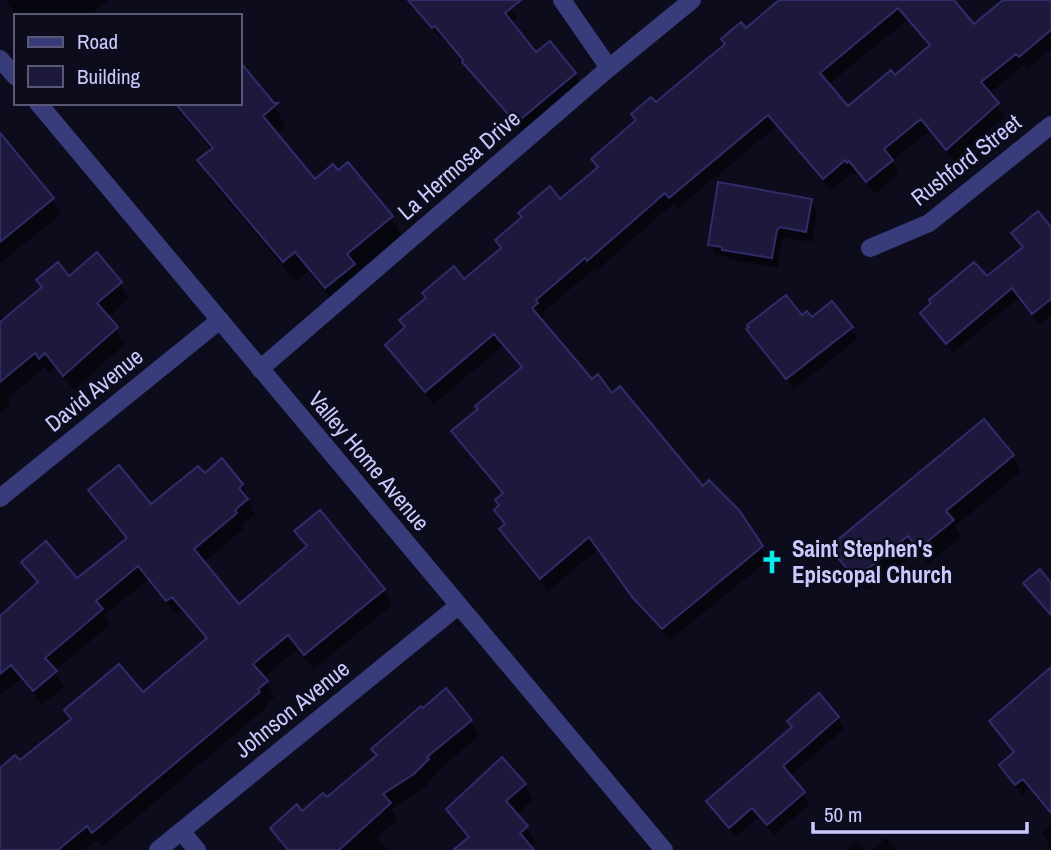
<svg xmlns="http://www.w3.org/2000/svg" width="1051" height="850" viewBox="0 0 1051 850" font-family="'Archivo Narrow',sans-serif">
	<rect width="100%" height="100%" fill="#0d0c1d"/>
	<path fill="#0007" fill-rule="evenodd" d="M6 0H108L90 16H16Z
		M409 0H504L517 18 511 23 536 55 575 74 581 85 523 133 470 73 442 36 440 38Z
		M782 0H931L974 27 1006 0H1051V49L1027 69 1024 65 989 94 1005 117 976 140 978 142 955 162 929 131 892 161 899 173 875 194 858 173 855 175 853 172 831 191 777 126 677 209 673 204 595 272 593 270 542 313 544 317 540 320 591 382 612 395 761 547 769 560 670 640 642 611 598 549 548 591 508 543 501 530 506 526 496 510 501 506 503 495 461 444 453 431 522 369 503 346 434 404 394 358 387 345 599 169 593 160 655 105ZM907 20 930 47 895 77 848 108 828 85Z
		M240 65 274 106 286 126 276 135 315 182 337 173 347 164 391 217 403 238 338 307 308 271 296 282 211 181 200 160 212 151 172 103H240Z
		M0 136 52 199 61 214 0 264Z
		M811 200 817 211 812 242 786 238 782 241 778 268 730 260 728 257 716 255 710 244Z
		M1051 230V315L1039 324 1019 298 953 353 922 314 987 279 1024 249 1014 234Z
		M69 278 120 283 129 299 107 317 125 344 74 390 55 368 49 373 45 367 7 399 11 404 0 413V316L4 321Z
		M832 303 858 339 794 389 748 330 802 317 811 319Z
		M1012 456 1021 472 955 526 961 537 928 564 918 551 868 591 863 585 860 587 840 563 831 547Z
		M222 461 242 485 255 515 242 525 244 529 203 563 239 607 307 548 297 532 383 590 392 605 314 669 297 649 263 678 275 697 266 704 267 707 102 847 97 840 84 850H0V770L19 763 72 721 66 710 142 694 207 640 181 610 176 614 148 580 104 615 110 625 54 671 64 687 42 705 21 679 0 695V619L38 584 23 562 77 581 127 540 99 505 90 490 151 506 204 476Z
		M1051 579V617L1025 583 1048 582Z
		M1051 682V814L1030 788 1022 795 1007 776 1001 765 1015 753 991 722Z
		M838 718 844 729 790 776 810 804 774 835 759 817 736 837 708 801Z
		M471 721 479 736 435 773 436 775 423 789 392 809 398 820 377 837 388 850H286L280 843 272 828Z
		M525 785 533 800 516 815 536 842 530 847 532 850H457L469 839 448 809Z
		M1051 825V850H1046L1050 846 1042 832Z
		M886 838 896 850H872Z
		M857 841 864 850H846Z"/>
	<path fill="#1d193d" stroke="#322b69" stroke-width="2" fill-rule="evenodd" d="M408 0H521L505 13 536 52 550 41 576 73 516 123 462 62 463 60 435 26 432 28Z
		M779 0H954L974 24 1003 0H1051V30L1019 57 1016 54 981 82 999 103 946 150 921 119 884 149 893 160 866 182 849 161 847 163 845 160 823 179 768 115 669 198 665 193 587 261 585 258 536 300 538 303 532 308 592 379 598 374 612 393 620 386 703 486 709 480 739 510 763 546 662 629 633 598 589 537 540 579 499 529 505 524 494 510 499 505 495 500 503 493 451 431 478 409 475 406 522 367 494 334 425 392 385 345 405 327 399 320 426 298 422 293 454 266 464 279 501 248 495 240 522 217 518 213 550 186 560 199 598 167 591 159 636 120 631 114 651 97 656 102 725 44 721 39 741 22 746 28ZM898 8 930 45 895 75 891 70 848 106 820 73Z
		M240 62 274 103H278L263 116 315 179 333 164 338 170 348 162 393 216 347 254 355 264 325 288 295 252 283 262 197 160 213 148 175 103H240Z
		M0 133 54 198 0 242Z
		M718 182 812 199 806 232 780 227 777 230 772 258 722 250V247L708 245Z
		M1038 211 1051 227V299L1032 314 1012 288 946 344 920 313 931 303 929 300 974 262 987 276 1023 247 1011 233Z
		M97 252 122 282 97 303 118 327 63 376 45 353 39 359 35 353 0 382V322L42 287 36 280 58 262 69 276Z
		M786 295 802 315 807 311 812 317 832 301 853 327 786 379 746 329 749 327 747 325Z
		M984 419 1014 455 946 511 954 520 918 549 908 536 858 577 853 571 850 573 829 547Z
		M222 458 243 484 239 488 248 499 235 510 237 513 194 549 239 604 307 546 294 531 320 510 385 589 304 655 288 635 253 664 268 681 258 689 260 692 92 833 87 826 58 850H0V768L15 755 20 760 71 719 64 710 119 664 143 692 207 638 172 597 166 601 138 566 96 601 103 609 45 658 57 671 33 691 11 665 0 674V616L38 582 21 562 46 541 77 578 127 538 88 490 119 465 151 504 198 466 205 473Z
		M1040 569 1051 583V615L1023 583Z
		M1051 667V813L1023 779 1015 785 999 765 1014 752 989 721Z
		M446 688 472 720 427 757 429 759 414 774 383 794 391 803 339 850H288L270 828 297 804 302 811 323 793 327 797 377 755 371 749 421 706 423 708Z
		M819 693 839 717 783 766 805 792 767 825 752 808 729 828 706 801 792 727 787 721Z
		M502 757 526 784 506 801 528 826 520 833 534 850H453L469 837 446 809Z"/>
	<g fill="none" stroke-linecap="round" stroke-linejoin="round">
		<path stroke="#383c7b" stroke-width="18" d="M562 0 609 68
			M870 248 929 223 1051 125
			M260 369 609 68 692 0
			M0 498 220 320
			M181 831 197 850
			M158 850 458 606"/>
		<path stroke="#383c7b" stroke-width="18" d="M0 59 16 77
			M38 103 664 850"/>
	</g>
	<defs>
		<g id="church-bare" transform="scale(1.89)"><path d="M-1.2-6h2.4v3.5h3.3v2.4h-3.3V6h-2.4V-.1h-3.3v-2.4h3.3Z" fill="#07ecec" stroke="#0d0c1d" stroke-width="2.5" paint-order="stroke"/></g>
	</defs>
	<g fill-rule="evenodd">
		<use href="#church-bare" x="772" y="562"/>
	</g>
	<g text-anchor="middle" stroke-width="5" stroke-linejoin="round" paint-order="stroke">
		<g font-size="23" fill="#cac9fe" stroke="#0d0c1d">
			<text transform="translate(966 160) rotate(-38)" y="8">Rushford Street</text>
			<text transform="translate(459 165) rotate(-41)" y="8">La Hermosa Drive</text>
			<text transform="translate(94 390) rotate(-39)" y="8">David Avenue</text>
			<text transform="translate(369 461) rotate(50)" y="8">Valley Home Avenue</text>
			<text transform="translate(292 709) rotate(-39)" y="8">Johnson Avenue</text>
		</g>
		<g font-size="23" font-weight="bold" fill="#cac9fe" stroke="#0d0c1d" text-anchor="start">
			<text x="792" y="557">Saint Stephen's<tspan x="792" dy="26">Episcopal Church</tspan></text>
		</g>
	</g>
	<rect x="14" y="14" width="228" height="91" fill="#0d0c1d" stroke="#595877" stroke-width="2"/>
	<rect x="28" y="37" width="35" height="10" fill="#383c7b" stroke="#595877" stroke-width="2"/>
	<text x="77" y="49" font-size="21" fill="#cac9fe">Road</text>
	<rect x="28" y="66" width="35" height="21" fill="#1d193d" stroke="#595877" stroke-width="2"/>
	<text x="77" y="84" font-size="21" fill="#cac9fe">Building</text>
	<path d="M813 822v10h214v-10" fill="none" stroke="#cac9fe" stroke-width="3.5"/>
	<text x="824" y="822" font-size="21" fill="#cac9fe" stroke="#0d0c1d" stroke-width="5" paint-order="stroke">50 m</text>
</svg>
